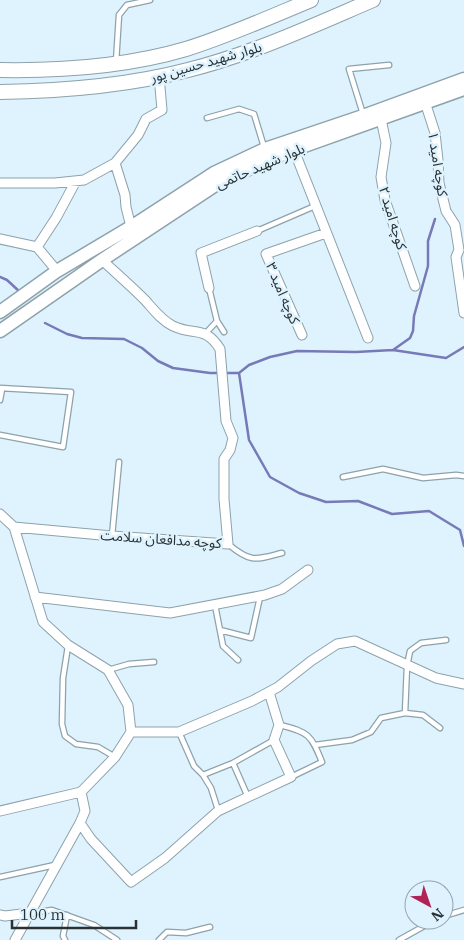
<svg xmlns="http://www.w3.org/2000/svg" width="464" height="940" viewBox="0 0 464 940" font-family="'IBM Plex Serif','Noto Sans Arabic',serif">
	<rect width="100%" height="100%" fill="#def3fe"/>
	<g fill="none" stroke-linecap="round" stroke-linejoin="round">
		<path stroke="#777ab6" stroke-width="2.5" d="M0 277 7 280 20 292
			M45 323 67 334 82 338 124 339 142 348 158 361 173 368 210 373H239L249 365 270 357 297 351 356 352 393 350 446 358 464 347
			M393 350 410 338 413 331 414 316 428 266V241L435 219
			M239 373 249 440 270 477 299 493 326 502 358 501 392 514 429 511 460 530 464 546"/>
		<g stroke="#8da2ab" stroke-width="7">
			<path id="service" d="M116 62 119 15 127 5 150 0
				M363 114 349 69 389 65
				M207 118 239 109 254 114 264 147
				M257 231 315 206
				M209 288 217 321 224 332
				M206 333 217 321
				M0 388 71 392 63 447 0 435
				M0 400 2 389
				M343 477 383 469 423 478 456 475 464 476
				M112 536 119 462
				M228 544C251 563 255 560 282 553
				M215 605 223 646 238 660
				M220 630 251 638 260 597
				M68 646 63 678 62 724 65 736 76 744 98 747 115 757
				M108 670 129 664 154 662
				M280 725C309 732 311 735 322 762L291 777
				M440 728 423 715 405 713 407 666 410 651 421 643 446 640
				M179 732 194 766 203 775 233 763 274 740
				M315 745 352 740 371 732 381 718 405 713
				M233 763 248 797
				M203 775 211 788 218 810
				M0 877 55 865
				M31 913 52 910 94 925 117 940
				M444 916 464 910
				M65 940 63 936 67 915
				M159 940 167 932 186 933 210 927
				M399 940 435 920"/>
		</g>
		<g stroke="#8da2ab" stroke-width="11">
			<path id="minor" d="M425 102 435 133 438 160 439 183 446 211 455 225 459 250 456 257 464 313
				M381 119 386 143 381 177 385 200 415 286
				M292 145 368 338
				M115 163 125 195 126 207 131 227
				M0 183H55L84 180 115 163 138 135 146 119 162 110 159 76
				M0 239 37 247 57 271
				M37 247 56 218 76 181
				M209 288 201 253 257 231
				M302 335 266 254 326 233
				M0 514 14 527 43 622 68 645 108 670 128 705 131 732 115 757 81 792 0 811
				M14 527 112 536 228 544 224 499V459L230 450 233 438 226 421 220 349C205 325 194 336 173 326 161 320 153 309 145 300 131 286 116 273 102 260
				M35 597 170 613 265 595 282 589 308 570
				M131 732H179L252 701 278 687 311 661 337 644 355 641 436 678 464 684
				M80 823 91 839 131 882 165 858 218 811 291 777 274 740 279 725 269 692
				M0 915 5 916 30 913
				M15 940 80 823 85 811 81 792"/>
		</g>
		<g stroke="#8da2ab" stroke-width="15">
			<path id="secondary" d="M0 312 57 271 131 227 214 173 265 149 363 116 464 79
				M0 331 102 260 223 180 293 150 464 89"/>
		</g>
		<g stroke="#8da2ab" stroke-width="16">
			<path id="primary" d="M0 70C62 71 125 67 186 49 228 36 270 17 311 0
				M0 92C63 91 127 86 188 70 252 54 312 26 373 0"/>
		</g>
		<use href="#service" stroke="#fff" stroke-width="4.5"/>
		<use href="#minor" stroke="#fff" stroke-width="9"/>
		<use href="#secondary" stroke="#fff" stroke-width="12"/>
		<use href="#primary" stroke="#fff" stroke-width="14"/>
	</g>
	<g text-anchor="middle" stroke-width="5" stroke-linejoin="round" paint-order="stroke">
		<g font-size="14" fill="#293135" stroke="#def3fe">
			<text transform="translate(206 62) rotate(-16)" y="5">بلوار شهيد حسین پور</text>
			<text transform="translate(438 164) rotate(81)" y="5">کوچه امید ۱</text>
			<text transform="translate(260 166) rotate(-23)" y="5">بلوار شهید حاتمی</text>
			<text transform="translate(393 218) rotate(73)" y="5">کوچه امید ۲</text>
			<text transform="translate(283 293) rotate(67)" y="5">کوچه امید ۳</text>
			<text transform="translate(161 539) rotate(4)" y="5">کوچه مدافعان سلامت</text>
		</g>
	</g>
	<g transform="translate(429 905) rotate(140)"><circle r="24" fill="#def3fe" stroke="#96a5ae"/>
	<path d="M0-4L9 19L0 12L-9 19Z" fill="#b12257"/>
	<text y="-8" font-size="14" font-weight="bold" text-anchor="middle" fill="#293135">N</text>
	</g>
	<path d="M12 920v8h124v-8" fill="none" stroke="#293135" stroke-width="2.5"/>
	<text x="20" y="920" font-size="15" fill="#293135" stroke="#def3fe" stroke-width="4" paint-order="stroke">100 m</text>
</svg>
